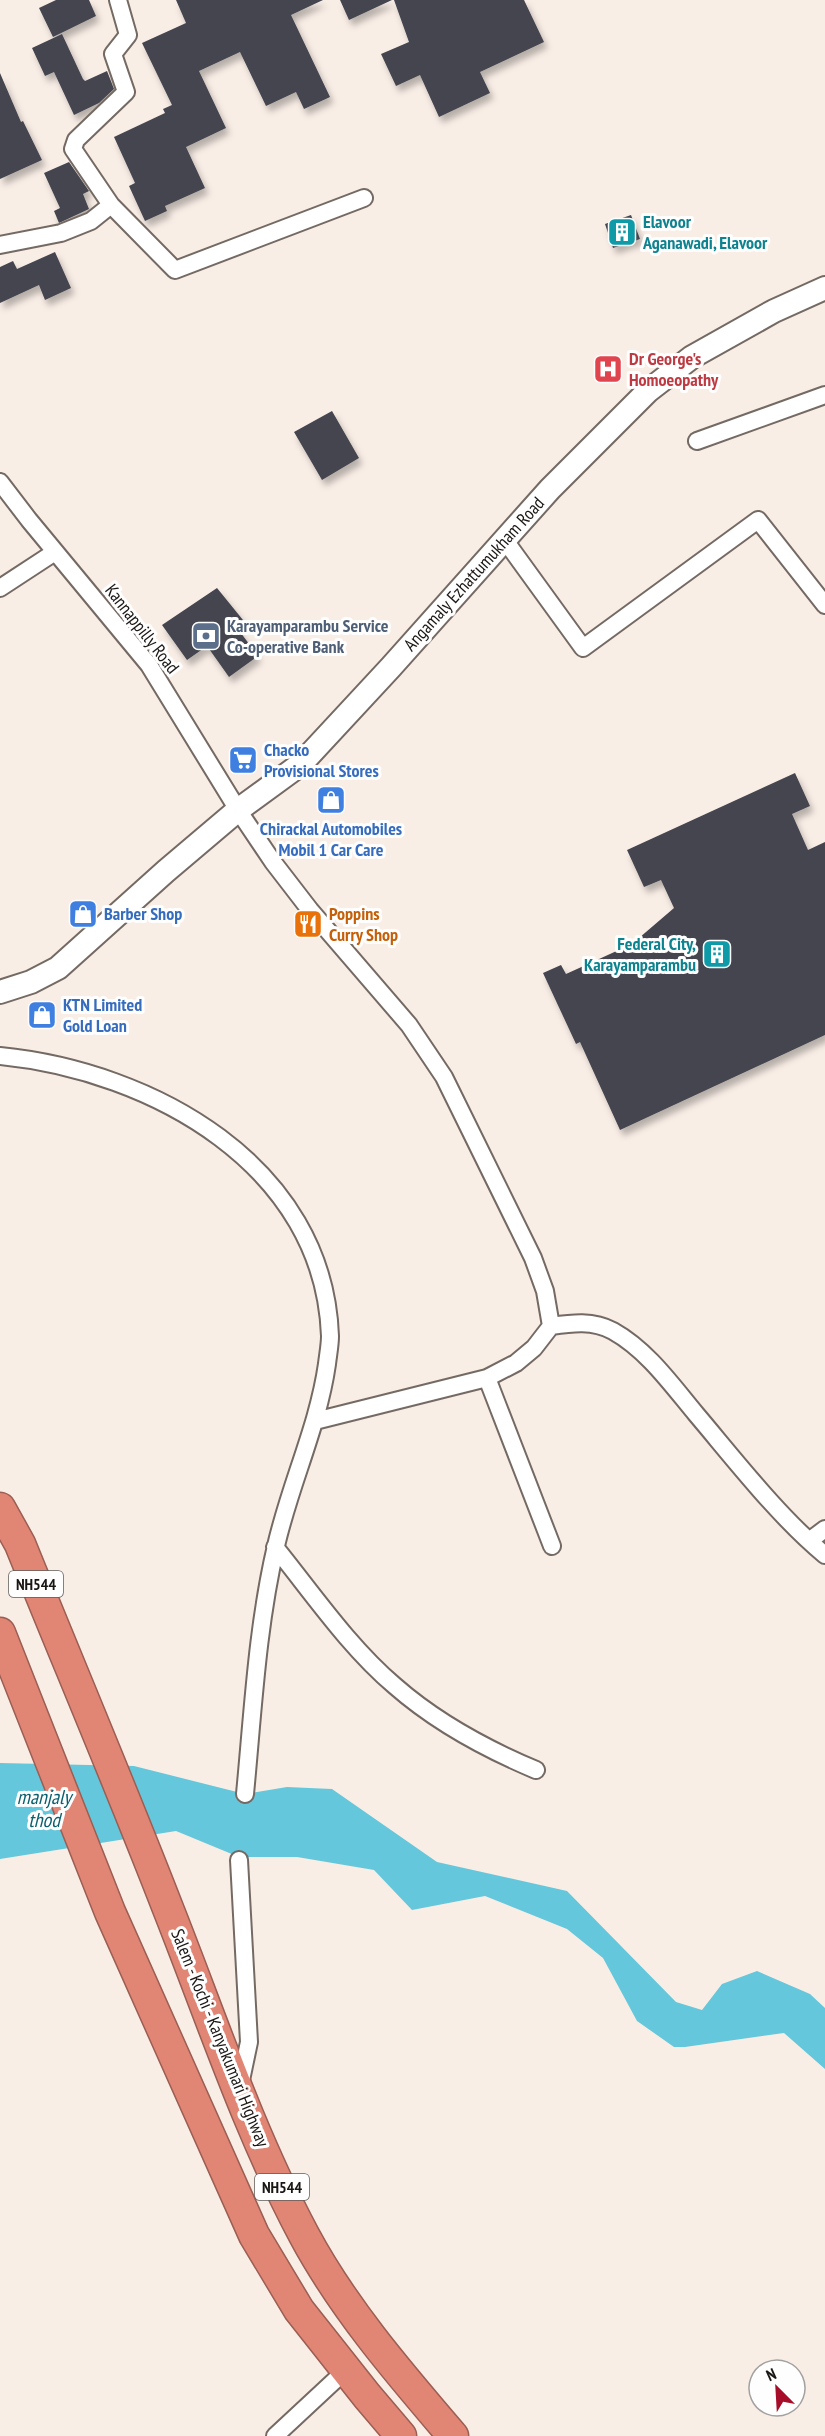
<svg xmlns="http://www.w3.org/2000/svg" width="825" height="2436" viewBox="0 0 825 2436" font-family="'PT Sans Narrow',sans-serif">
	<defs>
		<filter id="shadow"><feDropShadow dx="3.5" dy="6" stdDeviation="3" flood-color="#0004"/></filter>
	</defs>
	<rect width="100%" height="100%" fill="#f9eee6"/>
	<path fill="#65c7db" d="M0 1763 134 1766 245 1794 287 1787 332 1789 437 1862 567 1891 676 2002 702 2010 722 1984 757 1971 810 1994 825 2008V2069L784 2033 685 2047H674L637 2021 603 1958 567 1929 485 1896 412 1910 374 1870 297 1857H239L176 1831 0 1859Z"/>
	<path fill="#44454f" filter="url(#shadow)" d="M56 0H89L96 16 53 37 39 8Z
		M176 0H323L291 15 330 97 304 109 296 92 266 106 240 52 199 71 226 128 186 147 205 188 165 206 167 211 145 221 129 186 135 183 114 137 165 113 163 109 172 105 142 43 186 23Z
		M340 0H392L349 20Z
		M394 0H524L544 42 480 72 490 93 439 117 420 75 396 86 381 54 409 42Z
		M62 34 83 79 85 81 107 71 114 89 99 103 74 115 54 72 45 76 32 48Z
		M0 73 21 122 23 121 42 160 0 179Z
		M69 162 89 191 83 194 89 209 59 223 54 211 60 208 44 173Z
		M631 215 640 239 613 248 605 224Z
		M55 252 71 288 45 300 39 285 0 303V267L13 261 17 269Z
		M332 411 359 458 322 480 294 432Z
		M217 588 243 620 235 625 258 656 229 677 207 646 187 660 162 625Z
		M795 773 810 806 792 814 808 850 825 842V1035L620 1130 580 1042 576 1044 543 973 561 965 566 974 632 944 674 908 661 880 644 887 627 850Z"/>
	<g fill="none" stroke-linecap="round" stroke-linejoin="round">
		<g stroke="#746a63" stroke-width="20">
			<path id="street" d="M111 205 175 270 364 198
				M0 245 61 233 91 221 111 205 73 149 76 140 126 92 113 54 128 35 118 0
				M697 441 825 395
				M0 482 29 520 149 665 238 810 273 862 310 910 409 1025 444 1077 533 1258 545 1291 551 1326 534 1348 516 1363 487 1378 315 1421
				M504 539 583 648 758 520 825 605
				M0 588 55 552
				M0 1056C152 1071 324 1165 330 1336 330 1345 328 1355 327 1364 318 1427 290 1484 276 1546 257 1627 253 1711 245 1794
				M551 1326C572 1323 593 1320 613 1331 647 1350 671 1384 696 1414 735 1460 779 1517 825 1555
				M487 1378 552 1546
				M809 1541 825 1529
				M275 1547C313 1594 349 1647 395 1686 436 1722 486 1749 536 1770
				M239 1860 249 2042 240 2085
				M275 2436 346 2370"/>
		</g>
		<g stroke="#746a63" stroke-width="26">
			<path id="secondary" d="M0 992 31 982 58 968 166 871 238 810 301 764 391 667 550 489 648 391 692 357 774 311 825 288"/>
		</g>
		<g stroke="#9b5e53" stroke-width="33">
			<path id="highway" d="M0 1508 20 1544C69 1665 120 1785 167 1906 211 2017 248 2130 304 2235 343 2308 399 2373 453 2436
				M0 1633 110 1912 254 2235 299 2310 367 2396 401 2436"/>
		</g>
		<use href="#street" stroke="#fff" stroke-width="16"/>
		<use href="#secondary" stroke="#fff" stroke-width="22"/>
		<use href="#highway" stroke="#e18575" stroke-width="30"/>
	</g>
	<defs>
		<g id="building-square" transform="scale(1.5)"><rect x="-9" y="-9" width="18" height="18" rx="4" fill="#0f9aa8" stroke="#fefefe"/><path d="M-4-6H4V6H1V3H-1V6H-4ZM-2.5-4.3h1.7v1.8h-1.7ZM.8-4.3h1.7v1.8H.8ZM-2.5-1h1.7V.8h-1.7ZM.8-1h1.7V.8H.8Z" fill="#fff"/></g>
		<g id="hospital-square" transform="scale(1.5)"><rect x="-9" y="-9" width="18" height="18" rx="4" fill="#e0444e" stroke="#fefefe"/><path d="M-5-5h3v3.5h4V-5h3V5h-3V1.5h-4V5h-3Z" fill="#fff"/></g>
		<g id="bank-square" transform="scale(1.5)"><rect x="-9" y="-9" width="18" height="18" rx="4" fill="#5c6f8a" stroke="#fefefe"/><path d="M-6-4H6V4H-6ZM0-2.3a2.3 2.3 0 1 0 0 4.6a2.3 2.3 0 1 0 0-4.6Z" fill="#fff"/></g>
		<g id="supermarket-square" transform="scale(1.5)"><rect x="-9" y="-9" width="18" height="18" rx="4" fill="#3f7fe0" stroke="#fefefe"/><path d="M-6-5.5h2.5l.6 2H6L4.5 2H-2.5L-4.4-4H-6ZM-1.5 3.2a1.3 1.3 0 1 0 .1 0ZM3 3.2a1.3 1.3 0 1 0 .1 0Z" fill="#fff"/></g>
		<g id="shop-square" transform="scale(1.5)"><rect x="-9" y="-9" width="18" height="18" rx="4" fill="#3f7fe0" stroke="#fefefe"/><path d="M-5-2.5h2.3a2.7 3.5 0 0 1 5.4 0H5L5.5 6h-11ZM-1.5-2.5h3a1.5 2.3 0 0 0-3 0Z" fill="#fff"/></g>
		<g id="restaurant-square" transform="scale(1.5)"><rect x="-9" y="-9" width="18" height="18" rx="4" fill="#e8710a" stroke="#fefefe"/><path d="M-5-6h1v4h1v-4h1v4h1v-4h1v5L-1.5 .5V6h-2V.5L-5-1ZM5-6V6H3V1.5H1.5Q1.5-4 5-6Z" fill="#fff"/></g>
	</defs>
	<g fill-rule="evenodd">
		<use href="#building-square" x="622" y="232"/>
		<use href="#hospital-square" x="608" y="369"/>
		<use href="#bank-square" x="206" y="636"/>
		<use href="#supermarket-square" x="243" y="760"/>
		<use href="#shop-square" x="331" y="800"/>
		<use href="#shop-square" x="83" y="914"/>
		<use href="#restaurant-square" x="308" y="924"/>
		<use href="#building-square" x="717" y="954"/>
		<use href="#shop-square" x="42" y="1015"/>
	</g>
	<g text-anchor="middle" stroke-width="6" stroke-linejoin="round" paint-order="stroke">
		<g fill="#fefefe" stroke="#5e5c5a" stroke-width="1.5">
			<rect x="9" y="1571" width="54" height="26" rx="4.5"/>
			<rect x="255" y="2174" width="54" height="26" rx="4.5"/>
		</g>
		<g font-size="16" font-weight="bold" fill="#1a1614">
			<text x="36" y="1590">NH544</text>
			<text x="282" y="2193">NH544</text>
		</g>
		<g font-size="18" font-weight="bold" fill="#0d838f" stroke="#fefefe" text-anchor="start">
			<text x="643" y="228">Elavoor<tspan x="643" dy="21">Aganawadi, Elavoor</tspan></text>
			<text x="696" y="950" text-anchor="end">Federal City,<tspan x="696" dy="21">Karayamparambu</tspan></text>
		</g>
		<g font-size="18" font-weight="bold" fill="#be3a42" stroke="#fefefe" text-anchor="start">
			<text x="629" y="365">Dr George's<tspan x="629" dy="21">Homoeopathy</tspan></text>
		</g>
		<g font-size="18" fill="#1a1614" stroke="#fefefe">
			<text transform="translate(474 574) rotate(-48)" y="6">Angamaly Ezhattumukham Road</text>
			<text transform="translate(142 629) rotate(52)" y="6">Kannappilly Road</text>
			<text transform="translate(220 2038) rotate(68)" y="6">Salem - Kochi - Kanyakumari Highway</text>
		</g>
		<g font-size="18" font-weight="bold" fill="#4e5e75" stroke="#fefefe" text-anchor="start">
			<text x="227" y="632">Karayamparambu Service<tspan x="227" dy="21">Co-operative Bank</tspan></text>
		</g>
		<g font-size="18" font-weight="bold" fill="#366cbe" stroke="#fefefe" text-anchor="start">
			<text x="264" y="756">Chacko<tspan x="264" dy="21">Provisional Stores</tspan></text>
			<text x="331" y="835" text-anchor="middle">Chirackal Automobiles<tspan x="331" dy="21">Mobil 1 Car Care</tspan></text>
			<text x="104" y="920">Barber Shop</text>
			<text x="63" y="1011">KTN Limited<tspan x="63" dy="21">Gold Loan</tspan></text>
		</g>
		<g font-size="18" font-weight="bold" fill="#c56008" stroke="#fefefe" text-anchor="start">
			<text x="329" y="920">Poppins<tspan x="329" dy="21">Curry Shop</tspan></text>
		</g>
		<g font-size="20" font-style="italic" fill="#0c606e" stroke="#fefefe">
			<text x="44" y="1804">manjaly<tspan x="44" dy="23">thod</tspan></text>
		</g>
	</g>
	<g transform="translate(777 2388) rotate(336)"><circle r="28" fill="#fefefe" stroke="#a3a1a0" stroke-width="1.5"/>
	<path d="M0-4.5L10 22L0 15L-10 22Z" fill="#a60d28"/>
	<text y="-9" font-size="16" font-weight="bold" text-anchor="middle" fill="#1a1614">N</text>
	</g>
</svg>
